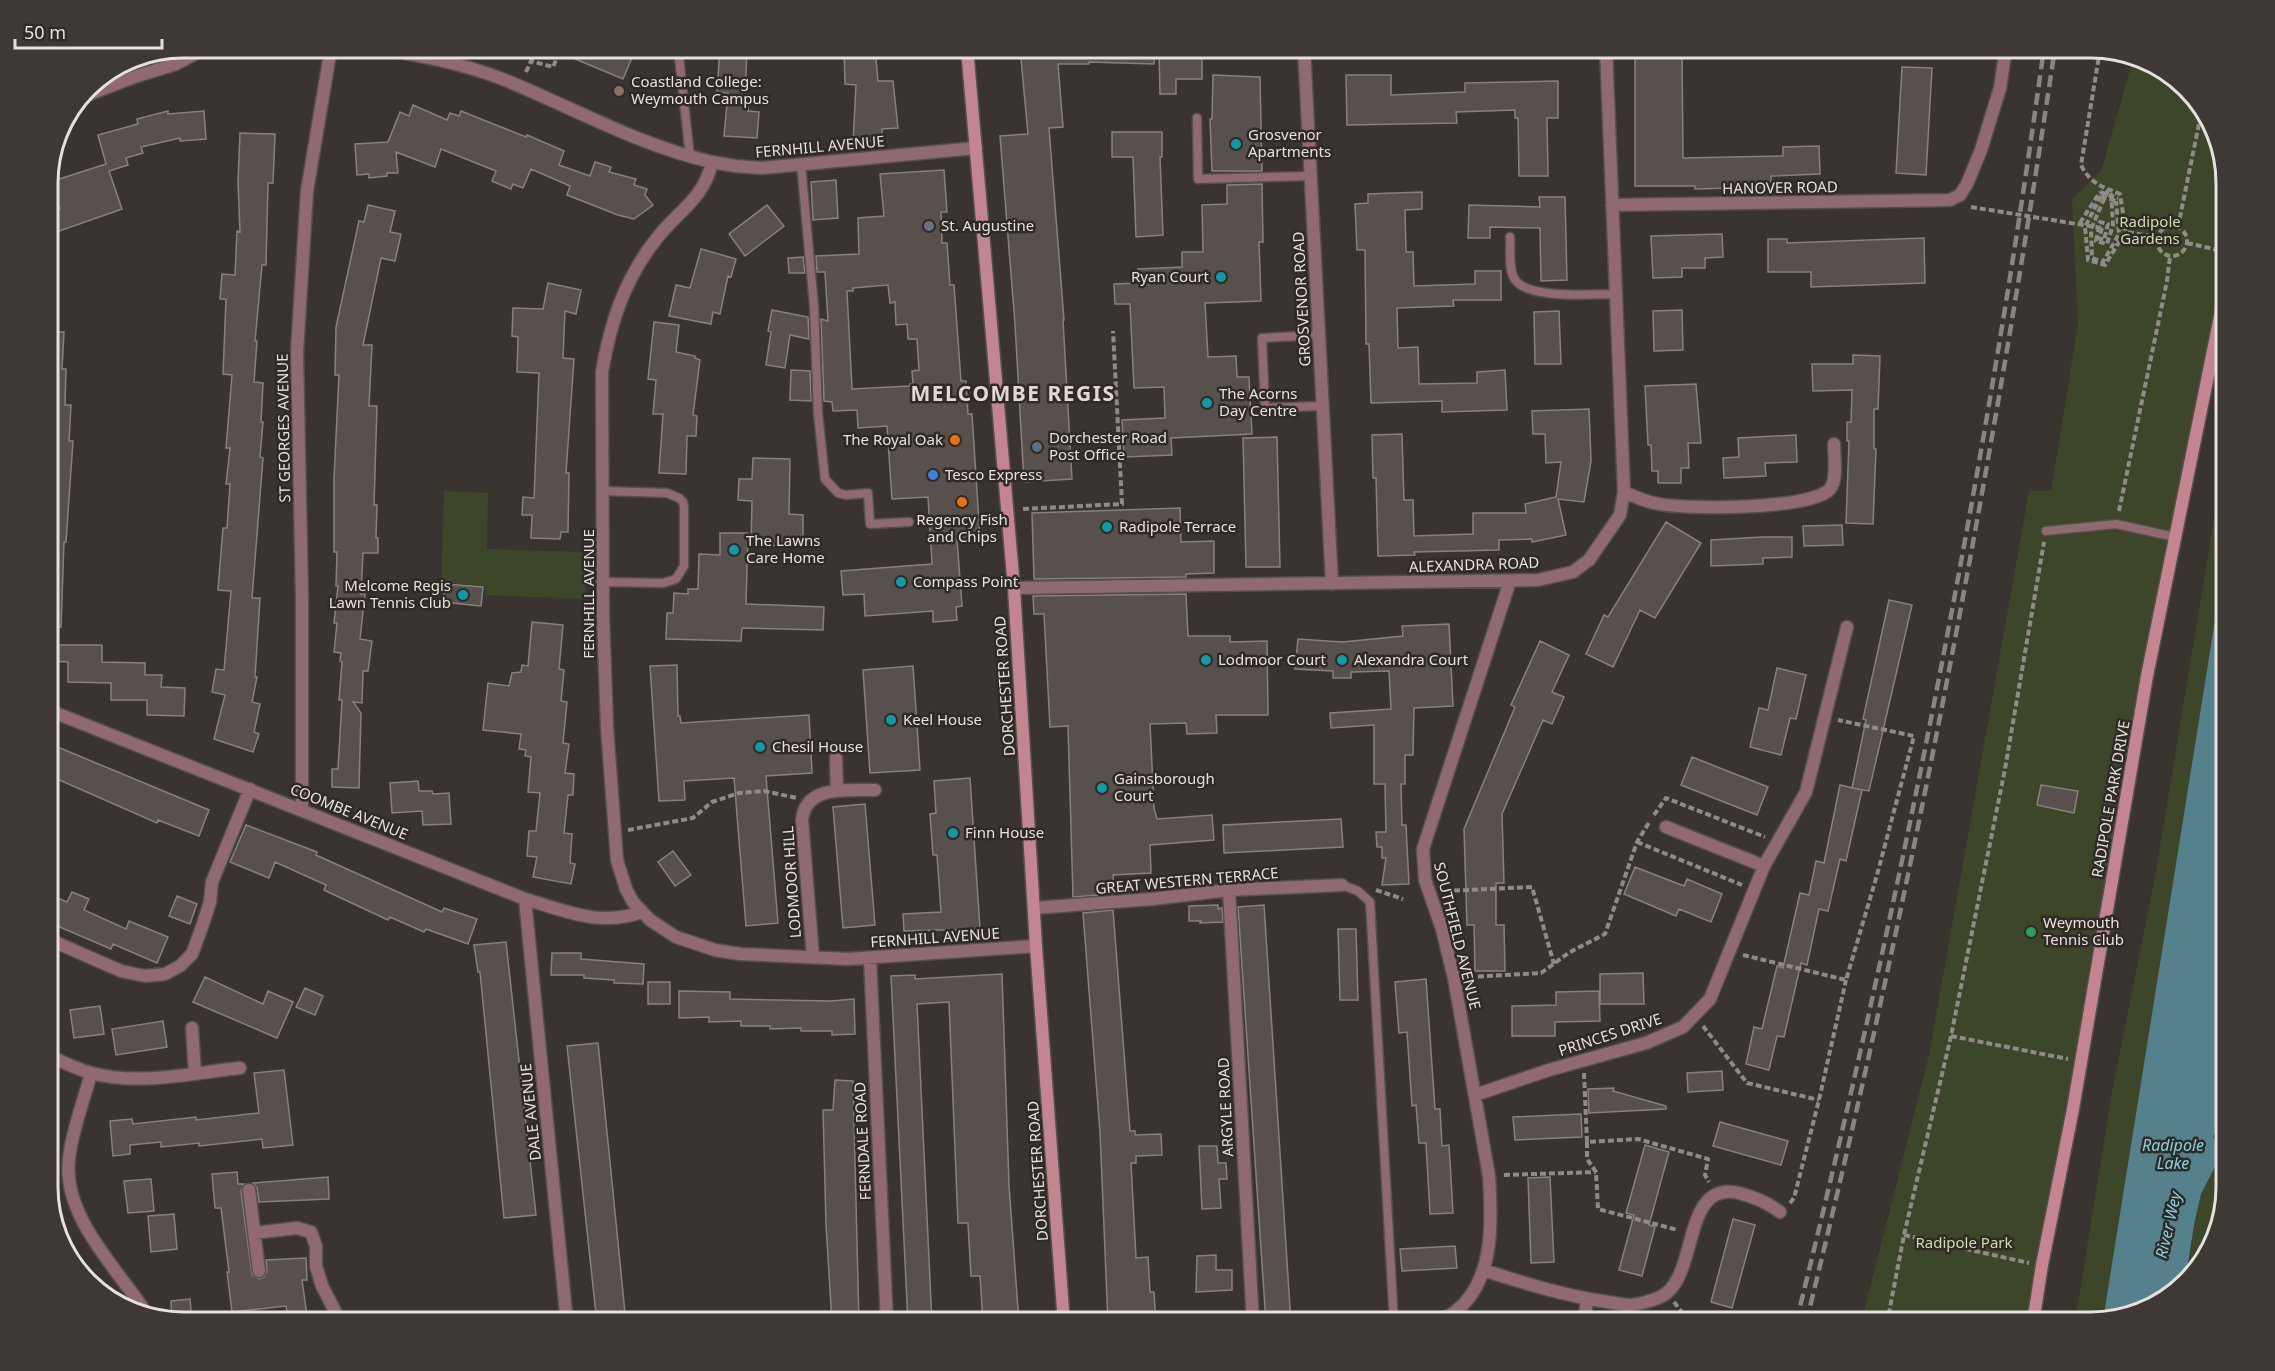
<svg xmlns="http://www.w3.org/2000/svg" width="2275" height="1371" viewBox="0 0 2275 1371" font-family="'Noto Sans',sans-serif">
	<rect width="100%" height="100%" fill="#3a3430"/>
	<path fill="#3d4629" d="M2133 59 2159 66 2209 116 2227 175V282L2179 514 2033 1323H1861L1929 1055 2029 491H2051L2078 325 2072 199 2101 171Z
		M2227 440V545L2103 1320 2091 1323H2075L2112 1092 2155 877Z
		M444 491 488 493 487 549 585 552V599L486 595 485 586 441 582Z
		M2227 1093V1187L2209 1255 2187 1277 2194 1225 2201 1194 2215 1167 2213 1137 2220 1120 2216 1105Z"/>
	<path fill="#55818c" d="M2227 545V1093L2216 1105 2220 1120 2213 1137 2219 1151 2215 1167 2201 1194 2194 1225 2186 1277 2159 1305 2103 1320Z"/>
	<path fill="#57504c" stroke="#88807c" stroke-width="1.5" fill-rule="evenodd" d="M549 48H636L623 79Z
		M720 48H747L745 100H749L748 111 759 112 757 138 724 136 728 93 717 92Z
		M844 48H875L878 81H893L898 128 882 129V140L853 143 856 85 845 84Z
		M1020 48H1155L1154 64 1089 62V64H1058L1063 127 1049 128 1064 320H1063L1072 479 1024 482 1015 324 1000 136 1028 134Z
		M1159 52H1202V79H1176V94H1160Z
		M1635 53H1682L1683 158 1783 156V147L1819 146 1820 174 1771 176V187L1695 189V186H1635Z
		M1902 67 1932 68 1926 175 1896 173Z
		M1213 75 1260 77 1262 171H1212L1210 119H1212Z
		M1346 75H1391V95L1465 92V83L1558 81V118H1547L1548 176H1519L1518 118H1515V110L1456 112 1457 123 1347 125Z
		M413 105 447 120 450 113 459 116 461 111 526 137 527 135 564 151 559 165 590 176 595 162 611 167 609 172 636 179 634 185 647 189 645 195 653 205 634 219 618 215 567 195 570 186 531 169 523 188 513 184 511 189 492 181 496 171 441 149 435 167 396 152 398 173H387V176L369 178V174L357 175 355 144 388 142 400 112 409 116Z
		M168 111V114L204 111 206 139 180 141V138L141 147 143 153 126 158 128 165 109 171 122 209 48 235V213L60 209 50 182 106 164 98 135 138 124 137 119Z
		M1112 132H1162V157H1160L1163 235 1136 237 1133 157H1112Z
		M240 133 275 134 273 183H268L266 265H262L255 341H257L254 382 263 383 261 422H263L260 457 263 458 252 598H260L255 677H257L252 702 260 704 254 732 259 734 253 752 214 739 225 695 212 692 216 669 224 670 231 591 218 590 223 528H227L230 484H226L230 448H226L232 375 223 374 226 299H220L222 274 235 275 237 231 240 232 238 182Z
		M944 170 947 212H941L942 243H947L950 285H954L961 381H966L968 414H972L980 538 957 540 962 606 956 607 957 620 933 622V611L865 616 864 594 843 595 841 571 932 564 928 497 892 499 887 426 858 428 857 410 833 411 832 402 824 401 821 319 828 321 825 272H817L816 256 859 254 858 218 884 216 880 174ZM888 285 890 303 895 302 896 325 907 324 908 339H917L919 370 912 371 913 384H910V386L852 389 847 291H853V288Z
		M836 180 838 218 813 220 811 182Z
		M1262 184 1263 242H1259L1261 301 1205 303 1208 357 1236 356 1237 377H1249L1252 434 1171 438 1172 455 1124 457 1122 420 1165 418 1164 387 1134 388 1130 304H1115L1114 284 1138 283V269L1182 267V252H1203L1202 205 1227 204V185Z
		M1422 192V209L1405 210 1406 252H1413L1414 286 1475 284V271H1501V300H1453L1454 306 1397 308 1398 348 1418 347 1419 384 1477 383V372L1505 370 1507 410 1442 412V401L1371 403 1369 344H1366L1365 250H1357L1355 204 1368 203V194Z
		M1539 197H1565L1567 280 1541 281 1540 228 1490 227V238H1468L1469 205 1540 207Z
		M368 205 395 211 390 232 401 234 395 261 381 258 363 345H372L369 406H377L374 505H377L376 538H378V553H363L361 594H365L360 639 372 641 368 671H363L362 703 353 702 361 713 359 788 332 787V769H338L342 700H339L342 662 340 661 341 653 334 652 337 623H334L338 586H336L337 552H334V478L339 375H335L336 327 359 221 364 222Z
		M767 205 784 226 745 256 729 234Z
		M1722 234 1723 257 1705 258V268H1682V277L1653 278 1651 236Z
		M1924 238 1925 283 1811 287V272H1768V239H1787V243Z
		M701 249 736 259 731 277 728 276 720 314 713 312 711 324 669 316 676 285 690 288Z
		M803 257 805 273H789L788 258Z
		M548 283 581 290 576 314 565 311 563 358 574 359 566 473H569L568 532H561L560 539 531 538 532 515H522L523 497 534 498 539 373 517 372 518 337 512 336 513 308 543 309Z
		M772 310 808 317 809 339 790 335 785 368 766 365 771 332 768 331Z
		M1682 310 1683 350 1654 351 1653 311Z
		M1559 311 1561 364H1535L1534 312Z
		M654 322 679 325 676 352 695 356V358L700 360 693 415 697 416 696 436H687L686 474 659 473 663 414H653L656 380 648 379Z
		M48 332H64L62 369H66L65 405H71L69 441H73L66 542H64L61 627H48Z
		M1853 355 1880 356 1878 409H1874V449H1876L1873 524 1846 523 1849 441H1847V422H1851L1852 390 1813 391 1812 364H1853Z
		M791 370 810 371 811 401 790 400Z
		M1696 384 1701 443H1688L1689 468H1681V483H1658V471H1652L1651 445H1648L1645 386Z
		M1589 409 1591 461 1584 502 1558 499 1566 535 1532 542V539L1499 540V550L1414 552 1415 555 1378 556 1376 478H1373L1372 435 1402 434 1404 500H1413L1414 536 1473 534V513H1526L1525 504 1556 497 1561 462 1546 463 1545 434H1533L1532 411Z
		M1796 435 1797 462 1765 463 1766 476 1724 478 1723 458 1739 457 1738 438Z
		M1277 437 1280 567H1246L1243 438Z
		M753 458 790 459 789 514 803 515V546L751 545 752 501 738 500 739 479H752Z
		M1180 508 1181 542 1214 541V573L1186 574V577L1034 579 1032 513Z
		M1666 522 1701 543 1655 618 1640 610 1613 667 1586 654 1604 615 1608 617Z
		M1842 525 1843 545 1804 546 1803 526Z
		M720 533H748L746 604 824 607 823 630 742 628 741 641 666 639 667 613H673L674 593 688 594V589H698L699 554 720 555Z
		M1762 537H1792V557L1763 558V564L1711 566V540Z
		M444 584 483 587 481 606 443 602Z
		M1186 594 1188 636H1230V642L1267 641 1268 715H1216L1217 733 1187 734 1186 723 1150 724 1154 808 1157 819 1212 815 1214 840 1150 845 1151 873 1113 875 1114 894 1073 897 1068 726 1050 727 1044 614H1034L1033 596Z
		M1889 600 1912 605 1869 791 1852 788 1866 720 1863 719Z
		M532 622 563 625 559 669 564 670 561 701 567 702 563 743 569 744 565 773 574 774 573 795H568L564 833 572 834 570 863 575 864 571 884 533 877 537 857 527 856 529 831H536L540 793 528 792 531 757 525 756 526 750 519 749 521 734 483 730 488 683 509 686 512 673 521 672 522 665 528 666Z
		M1449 624 1453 706 1414 708 1413 755H1405V784H1401L1402 825H1406L1409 884 1382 885 1386 858H1382V847H1377L1376 832H1386L1385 784H1374V725L1331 728 1330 713 1391 709 1389 671 1351 672V678H1333V671L1295 669 1298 639 1342 642 1403 636 1402 626Z
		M1540 641 1569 655 1552 692 1564 697 1552 724 1543 720 1502 814 1504 883H1496V925H1504L1505 971H1475L1474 925H1467L1464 829 1515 707 1511 705Z
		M48 645H102V662L145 663V675H162L161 687 185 688 184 716 147 715V700H111V683L68 682V662L48 661Z
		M677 665 678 716H680L681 723 809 715 812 773 766 776 778 923 746 926 734 778 684 781 685 800 659 801 650 666Z
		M913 666 920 770 870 773 863 670Z
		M1777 668 1806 675 1796 719 1790 718 1781 755 1750 747 1759 708 1768 710Z
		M48 743 209 810 199 836 158 820 157 823 48 775Z
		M1692 757 1768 787 1757 815 1681 785Z
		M970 778 980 929 904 931 903 914 941 912 937 855H933L930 814 936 813 934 781Z
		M418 781 419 791H432L433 794 449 793 451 824 423 825 422 811 392 813 390 783Z
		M1840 785 1862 790 1846 861 1840 859 1828 911 1819 909 1807 965 1801 963 1784 1037 1777 1036 1769 1070 1746 1064 1754 1027 1762 1029 1777 966 1783 968 1800 893 1809 895 1816 861 1824 863Z
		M2041 785 2078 791 2074 813 2037 805Z
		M865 804 875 925 843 928 833 807Z
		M1341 819 1343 847 1224 853 1223 825Z
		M246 825 317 852 316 855 442 912 444 908 477 919 468 944 426 929 424 932 390 917 388 920 324 890 326 885 275 862 269 878 230 862Z
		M673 851 691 875 675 886 658 862Z
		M1635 867 1684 886 1687 879 1722 894 1711 922 1679 909 1676 916 1624 894Z
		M72 892 89 899 84 910 126 929 129 921 168 937 157 963 113 944 111 949 48 922V894L67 902Z
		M177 896 197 904 190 924 169 916Z
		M1218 905V909L1222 908 1223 922 1200 923 1201 921H1189V906Z
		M1264 905 1291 1323H1266L1239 922 1238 907Z
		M1113 910 1130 1131H1135V1135L1161 1134 1162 1155 1136 1156V1163H1131L1136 1258 1148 1257 1150 1292H1154L1156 1323H1108L1100 1132 1083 913Z
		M1338 929H1356L1358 1000H1340Z
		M506 942 536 1215 504 1218 480 972H478L474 945Z
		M552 953H581V959L644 964 643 984 614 983V980L584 978V975H551Z
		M1643 973 1644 1004H1600V974Z
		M1002 974 1009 1185 1019 1323H983L980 1276H971L968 1223H958L949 1002 917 1004 932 1323H908L891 976 915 975V979Z
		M205 977 263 1004 268 991 293 1002 277 1038 193 1002Z
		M1426 979 1435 1109H1440L1442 1146 1449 1145 1453 1213 1430 1214 1426 1143H1419L1416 1105 1412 1106 1407 1032 1399 1033 1395 982Z
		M648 982H670V1004H648Z
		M305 988 323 996 315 1015 296 1007Z
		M679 991 730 992V999L831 1001 854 999 855 1034 832 1035V1031H801V1028L770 1029V1026H741V1021L709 1022V1017L679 1018Z
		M1599 991 1600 1021 1555 1022V1036H1512V1006L1556 1005V992Z
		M100 1006 104 1034 74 1038 70 1010Z
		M163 1021 167 1047 116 1055 112 1029Z
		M598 1043 611 1172 626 1323H597L567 1046Z
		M284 1070 293 1145 263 1148 262 1139 199 1146V1143L161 1147V1142L130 1145V1154L113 1156 110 1121 132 1119 133 1124 196 1117V1120L259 1113 254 1073Z
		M1722 1071 1723 1090 1688 1092 1687 1073Z
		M835 1080 853 1081 859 1323H832L826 1224 823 1110H833Z
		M1614 1088 1613 1091 1666 1106V1109L1589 1113 1588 1089Z
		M1581 1114 1582 1137 1515 1140 1513 1117Z
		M1720 1122 1788 1141 1781 1165 1713 1146Z
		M1645 1145 1669 1152 1649 1225 1655 1227 1642 1276 1619 1270 1634 1215 1626 1213Z
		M1199 1146H1217L1218 1163H1226L1227 1179H1219L1221 1208 1202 1209Z
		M237 1172 238 1184H244L241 1191 252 1275 259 1279 264 1277 267 1271 266 1260 306 1258 307 1280H302L308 1323H289L286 1306 232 1312 227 1272H229L221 1208H215L212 1174Z
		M328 1177 329 1199 259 1202 257 1188 253 1183Z
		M1550 1177 1554 1262 1531 1263 1528 1178Z
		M151 1179 154 1211 128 1213 124 1181Z
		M174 1214 177 1249 151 1252 148 1216Z
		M1733 1219 1755 1225 1732 1308 1711 1302Z
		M1455 1246 1457 1268 1402 1271 1400 1249Z
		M1216 1255V1270H1232V1290L1196 1292 1197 1256Z
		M190 1299 192 1323 172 1320 171 1301Z"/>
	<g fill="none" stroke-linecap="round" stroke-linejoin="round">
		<g stroke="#55504c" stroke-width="11">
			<path id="lane" d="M678 48 690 157
				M1197 118 1198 179 1310 176
				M801 164 814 306 818 413 825 479 838 493 846 495 868 493 870 524 909 522
				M1510 237C1511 250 1508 267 1514 278 1525 300 1592 294 1615 294
				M1319 335 1262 338 1265 408 1323 406
				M2046 531 2116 524 2175 537
				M604 582 663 583 676 579 684 566V507L683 502 679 498 667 493 604 491
				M1342 885 1358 891 1370 902 1394 1323"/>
		</g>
		<g stroke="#55504c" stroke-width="15">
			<path id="street" d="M376 48C418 55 460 63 500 78 570 106 637 145 712 162
				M1304 48 1332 584
				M82 97 137 76 176 64 206 48
				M976 148 762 168 735 166 712 162C703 202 676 211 654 242 624 281 610 324 602 372L603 616 607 727 617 860 626 889 633 902 650 920 676 937 715 950 740 954 848 959 1036 946
				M1612 205 1950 200 1960 195 1967 184 1981 150 2000 88 2006 48
				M1624 492C1633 496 1644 501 1654 503 1682 510 1812 510 1830 489 1838 479 1834 456 1834 444
				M1014 588 1538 580 1573 572 1589 560 1620 515 1624 492 1606 48
				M48 710 525 899C566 911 599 927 642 912
				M836 758 837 791
				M302 810V598L297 352 307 191 331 48
				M1666 827 1764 866
				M1229 890 1253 1323
				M525 899 567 1323
				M1035 908 1152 899 1229 890 1342 885
				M48 939 121 971 145 976 165 974 180 966 192 954 202 927 210 902 212 882 250 789
				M813 957 802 820C806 784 847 791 875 790
				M870 958 887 1323
				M192 1028 195 1073
				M48 1055C62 1062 77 1069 91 1073 139 1086 192 1073 240 1068
				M91 1073C84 1101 72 1130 69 1159 62 1216 117 1268 146 1313
				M1475 1095 1549 1070 1646 1043 1683 1027 1710 999 1764 866 1806 792 1847 627
				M249 1190 259 1271
				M254 1233 297 1228 311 1232 316 1246V1266L322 1286 335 1311 337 1323
				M1483 1270C1524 1283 1565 1296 1608 1302 1615 1303 1624 1305 1631 1305 1639 1304 1650 1301 1658 1298 1701 1282 1679 1179 1739 1193 1754 1197 1767 1202 1780 1212
				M1434 1323C1441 1319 1449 1316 1455 1312 1495 1281 1492 1221 1489 1176L1454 978 1442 929 1425 880 1423 849 1510 581
				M1584 1323 1587 1299"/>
		</g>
		<g stroke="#55504c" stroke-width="15">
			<path id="secondary" d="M967 48 1014 588 1036 946 1064 1323
				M2033 1323 2042 1265 2073 1109 2147 676 2227 282"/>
		</g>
		<path stroke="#908b88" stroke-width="4" stroke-dasharray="6 3" stroke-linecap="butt" d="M2100 50 2081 165C2090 183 2102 187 2120 194L2126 232 2158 237
			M526 72 531 61 553 67 561 48
			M2108 190 2091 229 2092 258 2103 262 2119 234 2116 201
			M2101 196 2085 227 2088 260 2105 265 2124 234 2123 229
			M2080 223 2100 192
			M2157 241a15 15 0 1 1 30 0a15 15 0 1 1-30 0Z
			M2178 227 2202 109
			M2102 228 2099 238 2104 240 2108 224 2100 222 2096 241 2107 244 2113 225 2111 191
			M2187 243 2227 252
			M1023 509 1122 504 1113 331
			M2119 511 2167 281 2170 256
			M1654 815 1666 798 1765 837
			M628 830 693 818 712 802 739 793 764 791 797 798
			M1637 842 1742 885
			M1376 890 1403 899
			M1445 891 1532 887 1554 964
			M1743 955 1846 980 1877 875 1914 736 1838 720
			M1469 977 1541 973 1570 952 1605 934 1637 842 1650 821
			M1703 1026 1747 1083 1819 1100
			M1951 1036 2068 1059
			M1584 1073 1587 1142 1638 1139 1708 1159 1705 1175 1709 1182
			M1587 1142V1159L1596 1172 1598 1209 1678 1230
			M1504 1175 1596 1172
			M1790 1203 1794 1198 1819 1100 1846 980
			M1904 1235 2029 1263
			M1674 1302 1688 1320
			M1887 1323 1904 1235 1951 1036 2005 769 2044 542"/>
		<use href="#lane" stroke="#906a70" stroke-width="8"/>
		<use href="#street" stroke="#906a70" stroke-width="12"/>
		<use href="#secondary" stroke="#c38691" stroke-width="12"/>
		<path stroke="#8b8582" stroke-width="4.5" stroke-dasharray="12 6" stroke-linecap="butt" d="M1796 1323C1900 903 1985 477 2044 48
			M1806 1323C1910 902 1991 477 2055 48"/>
		<path stroke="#908b88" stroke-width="4" stroke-dasharray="6 3" stroke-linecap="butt" d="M2100 192 2118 198
			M2101 196 2116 201
			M1971 207 2102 228"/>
	</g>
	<circle fill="#8d6e63" stroke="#302a26" stroke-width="2" cx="619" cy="91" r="6"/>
	<g fill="#0f9aa8" stroke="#302a26" stroke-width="2">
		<circle cx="1236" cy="144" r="6"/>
		<circle cx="1221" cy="277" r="6"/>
		<circle cx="1207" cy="403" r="6"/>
		<circle cx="1107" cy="527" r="6"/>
		<circle cx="734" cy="550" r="6"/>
		<circle cx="901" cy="582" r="6"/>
		<circle cx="463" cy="595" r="6"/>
		<circle cx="1206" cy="660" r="6"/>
		<circle cx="1342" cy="660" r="6"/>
		<circle cx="891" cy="720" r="6"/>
		<circle cx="760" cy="747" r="6"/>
		<circle cx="1102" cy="788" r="6"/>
		<circle cx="953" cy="833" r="6"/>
	</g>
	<circle fill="#6b7280" stroke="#302a26" stroke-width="2" cx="929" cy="226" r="6"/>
	<g fill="#e8710a" stroke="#302a26" stroke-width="2">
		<circle cx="955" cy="440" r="6"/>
		<circle cx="962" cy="502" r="6"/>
	</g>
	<circle fill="#5c6f8a" stroke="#302a26" stroke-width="2" cx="1037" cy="447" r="6"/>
	<circle fill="#3f7fe0" stroke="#302a26" stroke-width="2" cx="933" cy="475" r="6"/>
	<circle fill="#2e9e5b" stroke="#302a26" stroke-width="2" cx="2031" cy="932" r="6"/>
	<g text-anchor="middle" stroke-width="5" stroke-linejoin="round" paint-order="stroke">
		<g font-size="15" fill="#e5e1de" stroke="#302a26" text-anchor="start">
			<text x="631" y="87">Coastland College:<tspan x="631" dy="17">Weymouth Campus</tspan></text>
			<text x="1248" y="140">Grosvenor<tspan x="1248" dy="17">Apartments</tspan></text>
			<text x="941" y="231">St. Augustine</text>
			<text x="1209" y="282" text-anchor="end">Ryan Court</text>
			<text x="1219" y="399">The Acorns<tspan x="1219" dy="17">Day Centre</tspan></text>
			<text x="1049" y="443">Dorchester Road<tspan x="1049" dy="17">Post Office</tspan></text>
			<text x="943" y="445" text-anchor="end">The Royal Oak</text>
			<text x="945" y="480">Tesco Express</text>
			<text x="962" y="525" text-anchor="middle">Regency Fish<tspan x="962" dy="17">and Chips</tspan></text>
			<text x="1119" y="532">Radipole Terrace</text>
			<text x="746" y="546">The Lawns<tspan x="746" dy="17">Care Home</tspan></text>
			<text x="913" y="587">Compass Point</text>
			<text x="451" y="591" text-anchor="end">Melcome Regis<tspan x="451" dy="17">Lawn Tennis Club</tspan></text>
			<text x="1218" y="665">Lodmoor Court</text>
			<text x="1354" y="665">Alexandra Court</text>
			<text x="903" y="725">Keel House</text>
			<text x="772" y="752">Chesil House</text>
			<text x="1114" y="784">Gainsborough<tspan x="1114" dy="17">Court</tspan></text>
			<text x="965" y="838">Finn House</text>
			<text x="2043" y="928">Weymouth<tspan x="2043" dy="17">Tennis Club</tspan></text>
		</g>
		<g font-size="15" fill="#e5e1de" stroke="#302a26">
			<text transform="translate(820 147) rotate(-5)" y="5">FERNHILL AVENUE</text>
			<text transform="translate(1780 188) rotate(-1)" y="5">HANOVER ROAD</text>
			<text transform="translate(1302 299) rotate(-93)" y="5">GROSVENOR ROAD</text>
			<text transform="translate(284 428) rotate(-91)" y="5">ST GEORGES AVENUE</text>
			<text transform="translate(1474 565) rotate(-2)" y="5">ALEXANDRA ROAD</text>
			<text transform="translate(589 594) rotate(-90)" y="5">FERNHILL AVENUE</text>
			<text transform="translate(1005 686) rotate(-94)" y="5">DORCHESTER ROAD</text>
			<text transform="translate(2111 799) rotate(-80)" y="5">RADIPOLE PARK DRIVE</text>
			<text transform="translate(349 812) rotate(22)" y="5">COOMBE AVENUE</text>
			<text transform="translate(1187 881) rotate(-5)" y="5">GREAT WESTERN TERRACE</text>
			<text transform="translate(792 882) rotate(-94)" y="5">LODMOOR HILL</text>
			<text transform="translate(1457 936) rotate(76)" y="5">SOUTHFIELD AVENUE</text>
			<text transform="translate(935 938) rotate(-4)" y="5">FERNHILL AVENUE</text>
			<text transform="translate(1610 1035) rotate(-18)" y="5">PRINCES DRIVE</text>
			<text transform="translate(1226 1107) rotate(-93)" y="5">ARGYLE ROAD</text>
			<text transform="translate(531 1112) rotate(-96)" y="5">DALE AVENUE</text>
			<text transform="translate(863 1141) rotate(-93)" y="5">FERNDALE ROAD</text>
			<text transform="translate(1038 1171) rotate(-94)" y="5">DORCHESTER ROAD</text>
		</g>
		<g font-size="15" fill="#ccdfa4" stroke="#302a26">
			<text x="2150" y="227">Radipole<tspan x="2150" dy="17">Gardens</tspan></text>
			<text x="1964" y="1248">Radipole Park</text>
		</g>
		<g font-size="16" font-style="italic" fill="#85d3e6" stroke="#302a26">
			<text x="2173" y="1151">Radipole<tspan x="2173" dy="18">Lake</tspan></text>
			<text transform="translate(2168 1225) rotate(-77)" y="6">River Wey</text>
		</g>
		<g font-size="21" font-weight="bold" letter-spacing="1.5" fill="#e2d9d4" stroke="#302a26">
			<text x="1013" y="401">MELCOMBE REGIS</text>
		</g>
	</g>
	<path d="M0 0H2275V1371H0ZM183 58H2091A125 125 0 0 1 2216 183V1187A125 125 0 0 1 2091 1312H183A125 125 0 0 1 58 1187V183A125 125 0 0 1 183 58Z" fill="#3e3935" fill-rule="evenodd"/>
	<path fill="none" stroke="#e5e1de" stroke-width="3" d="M183 58H2091A125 125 0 0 1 2216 183V1187A125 125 0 0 1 2091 1312H183A125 125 0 0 1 58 1187V183A125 125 0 0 1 183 58Z"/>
	<path d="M15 39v9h147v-9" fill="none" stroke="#e5e1de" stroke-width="3"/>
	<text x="24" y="39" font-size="18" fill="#e5e1de" stroke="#302a26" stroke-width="4.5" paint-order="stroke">50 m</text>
</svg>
